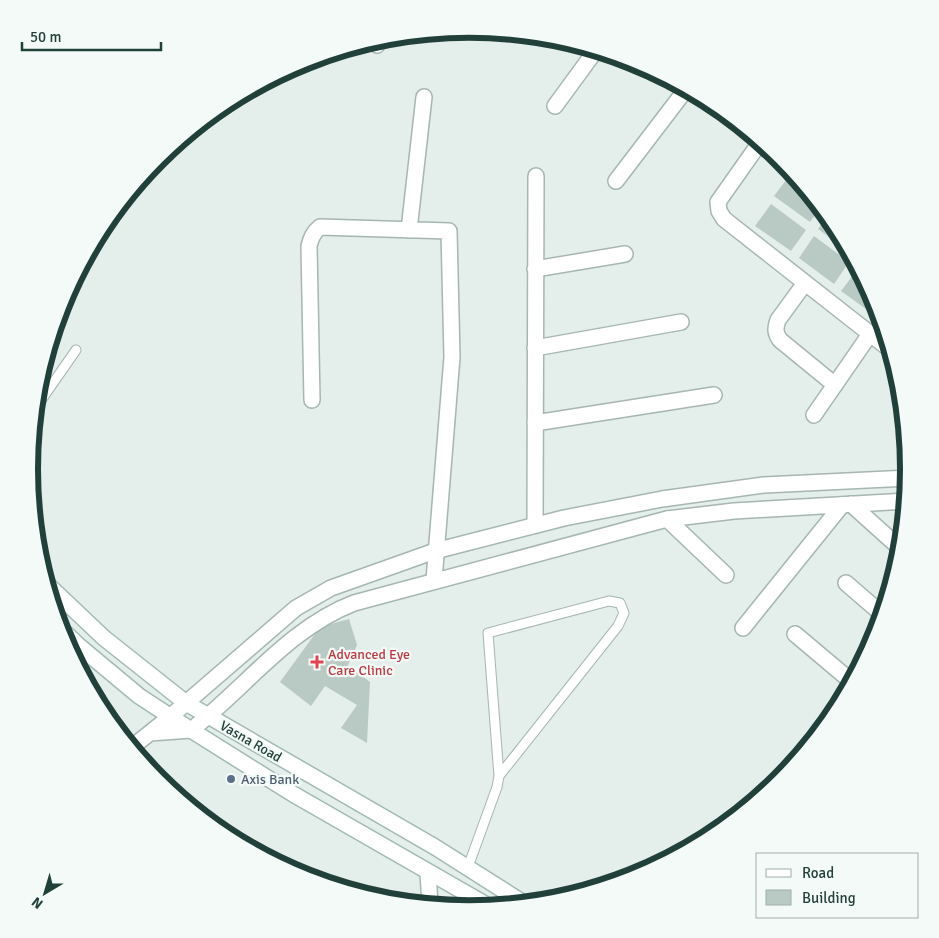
<svg xmlns="http://www.w3.org/2000/svg" width="939" height="938" viewBox="0 0 939 938" font-family="Signika,sans-serif">
	<rect width="100%" height="100%" fill="#e4eeea"/>
	<path fill="#b9c9c3" d="M790 175 802 184 821 207 810 222 774 196Z
		M771 204 806 230 791 251 755 226Z
		M828 215 836 225 850 252 818 229Z
		M814 236 849 262 834 284 799 258Z
		M857 270 862 273 876 301 880 313 877 317 841 291Z
		M349 619 357 645 348 665 370 682 367 743 341 728 357 705 325 686 311 706 280 682 320 627Z"/>
	<g fill="none" stroke-linecap="round" stroke-linejoin="round">
		<g stroke="#a6b6b2" stroke-width="11">
			<path id="service" d="M35 409 76 350
				M468 867 497 787 499 776 488 633 609 601 620 603 624 613 618 626 499 776"/>
		</g>
		<g stroke="#a6b6b2" stroke-width="18">
			<path id="minor" d="M372 41 377 45
				M555 106 596 50
				M761 141 718 202 719 211 724 219 892 351
				M616 181 687 88
				M409 230 424 97
				M535 269 625 254
				M805 283 778 320C775 328 775 333 780 340L835 385
				M535 348 681 322
				M312 400 309 246C311 238 313 233 320 227L449 231 452 357 434 580
				M814 415 870 334
				M535 423 714 395
				M851 504 902 550
				M667 519 726 575
				M535 525 536 176
				M846 583 883 615
				M743 628 842 505
				M795 634 852 682
				M150 733 191 730
				M131 748 171 716
				M428 872 430 905"/>
		</g>
		<g stroke="#a6b6b2" stroke-width="18">
			<path id="tertiary" d="M171 716 296 608 331 588 435 551 564 518 662 499 764 485 909 478
				M191 730C245 688 289 628 354 603L667 519 734 511 907 501"/>
		</g>
		<g stroke="#a1bab3" stroke-width="18">
			<path id="secondary" d="M47 584 104 638 186 703 435 847 525 904
				M60 628 79 646 139 696 191 730 293 794 490 907"/>
		</g>
		<use href="#service" stroke="#fff" stroke-width="9"/>
		<use href="#minor" stroke="#fff" stroke-width="15"/>
		<use href="#tertiary" stroke="#fff" stroke-width="15"/>
		<use href="#secondary" stroke="#fff" stroke-width="15"/>
	</g>
	<path fill="#e0444e" stroke="#f4faf7" stroke-width="2" d="M314.5 654.5h5v5h5v5h-5v5h-5v-5h-5v-5h5z"/>
	<circle fill="#5c6f8a" stroke="#f4faf7" stroke-width="2" cx="231" cy="779" r="5"/>
	<g text-anchor="middle" stroke-width="4.5" stroke-linejoin="round" paint-order="stroke">
		<g font-size="14" fill="#be3a42" stroke="#f4faf7" text-anchor="start">
			<text x="328" y="659">Advanced Eye<tspan x="328" dy="16">Care Clinic</tspan></text>
		</g>
		<g font-size="14" fill="#22403a" stroke="#f4faf7">
			<text transform="translate(251 741) rotate(30)" y="5">Vasna Road</text>
		</g>
		<g font-size="14" fill="#4e5e75" stroke="#f4faf7" text-anchor="start">
			<text x="241" y="784">Axis Bank</text>
		</g>
	</g>
	<path d="M0 0H939V938H0ZM38 469a431 431 0 1 1 862 0a431 431 0 1 1-862 0Z" fill="#f4faf7" fill-rule="evenodd"/>
	<path fill="none" stroke="#22403a" stroke-width="6" d="M38 469a431 431 0 1 1 862 0a431 431 0 1 1-862 0Z"/>
	<rect x="756" y="853" width="162" height="65" fill="#f4faf7" stroke="#a0b0ab"/>
	<rect x="766" y="869" width="25" height="8" fill="#ffffff" stroke="#a0b0ab"/>
	<text x="802" y="878" font-size="15" fill="#22403a">Road</text>
	<rect x="766" y="890" width="25" height="15" fill="#b9c9c3" stroke="#a0b0ab"/>
	<text x="802" y="903" font-size="15" fill="#22403a">Building</text>
	<g transform="translate(45 893) rotate(218)" stroke="#f4faf7" stroke-width="4" paint-order="stroke">
	<path d="M0-4L9 19L0 12L-9 19Z" fill="#22403a"/>
	<text y="-8" font-size="14" font-weight="bold" text-anchor="middle" fill="#22403a">N</text>
	</g>
	<path d="M22 42v8h139v-8" fill="none" stroke="#22403a" stroke-width="2.5"/>
	<text x="30" y="42" font-size="15" fill="#22403a" stroke="#f4faf7" stroke-width="4" paint-order="stroke">50 m</text>
</svg>
